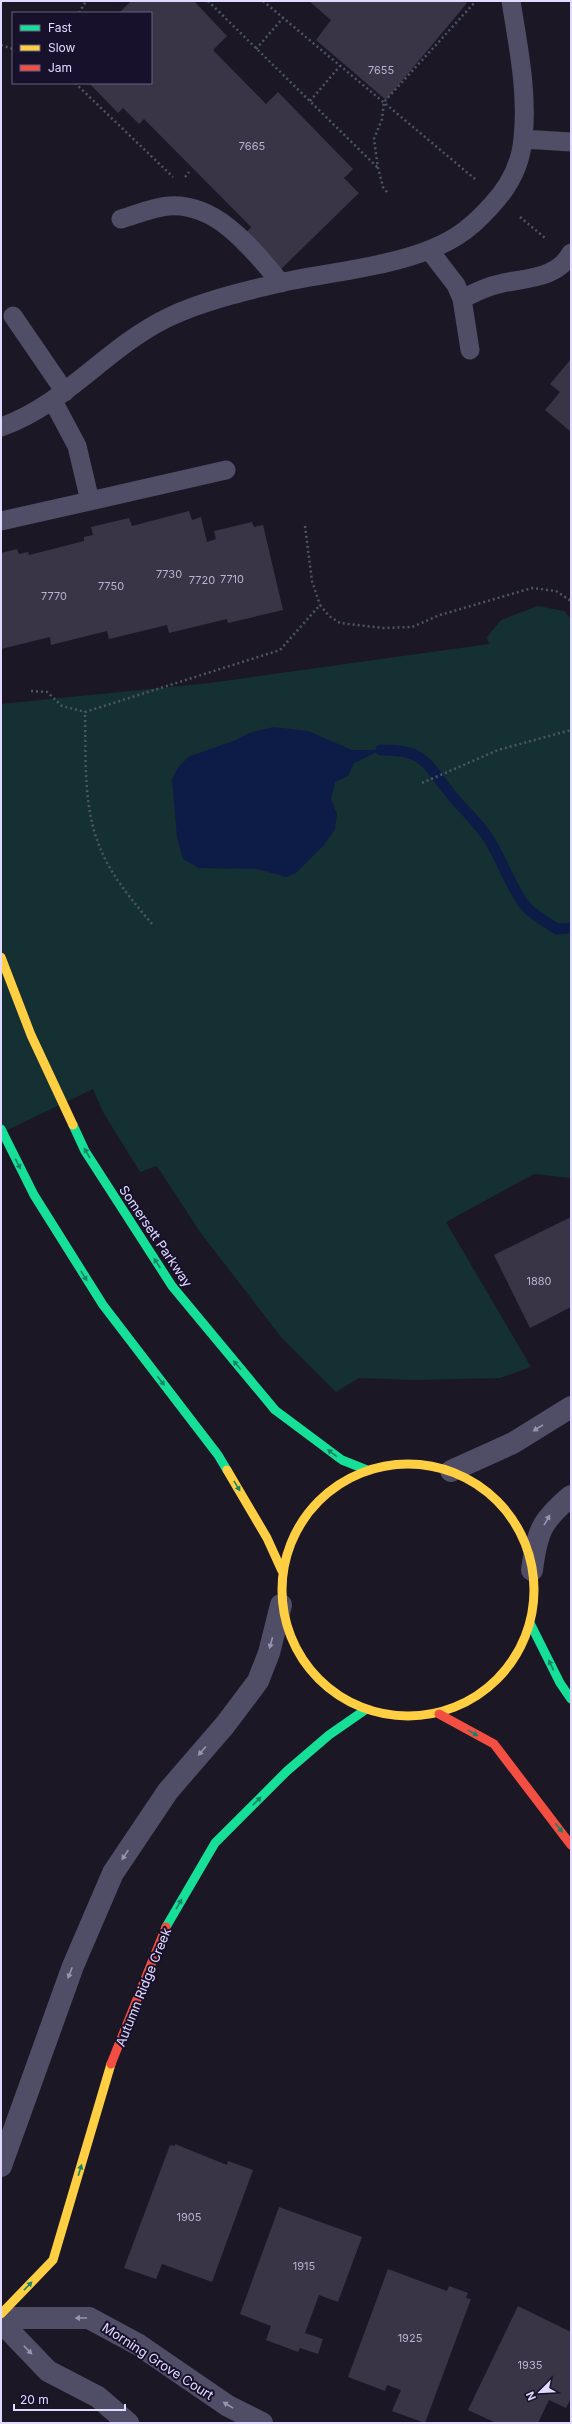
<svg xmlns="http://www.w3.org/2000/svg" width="572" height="2424" viewBox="0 0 572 2424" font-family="Inter,sans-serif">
	<rect width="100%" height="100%" fill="#1b1725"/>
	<path fill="#153033" d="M538 606 564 611 571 619V1178L534 1174 446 1222 531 1367 500 1378 414 1380 359 1378 336 1392 281 1337 200 1232 157 1166 140 1172 103 1112 93 1089 1 1133V704L210 683 489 644 487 637 501 620Z"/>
	<path fill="#0c1c47" d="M274 727 308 731 352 750H381L354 763 348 776 335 782 331 799 337 814 335 829 324 845 296 873 286 877 257 869 199 868 183 859 177 838 172 779 179 766 190 756 236 740 249 733Z"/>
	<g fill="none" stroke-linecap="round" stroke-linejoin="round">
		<path stroke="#0c1c47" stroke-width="11" d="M381 750C423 749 426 762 449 792 462 809 479 822 490 841 502 861 510 884 523 903 531 914 546 922 557 929L571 928"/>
	</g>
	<path fill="#3a3546" d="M131 1H194L227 36 213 50 266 104 278 92 353 169 344 178 359 193 280 270 245 234 251 227 144 119 139 124 123 108 118 113 89 83H151V13H119Z
		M309 1H465L467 3 386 100 316 40 331 20Z
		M571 359V432L545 410 560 392 550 384Z
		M189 511 192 520 201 517 207 542 216 539 214 531 252 522 254 527 263 525 283 610 228 623 227 619 169 633 167 625 109 639 107 631 51 645 50 637 1 649V553L17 549 19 554 28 552 29 555 84 541V537L93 535 91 527 129 518 132 526Z
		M571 1217V1307L530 1328 494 1255Z
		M175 2144 227 2165 228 2161 253 2170 212 2282 162 2264 156 2279 124 2268 170 2145 175 2146Z
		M279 2207 362 2237 338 2302 319 2295 305 2333 323 2339 318 2354 300 2348 298 2352 266 2340 271 2326 240 2314Z
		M388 2269 447 2291 449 2286 468 2293 466 2298 471 2299 425 2423 392 2411 401 2390 387 2385 385 2391 348 2377Z
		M518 2306 571 2332V2398L566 2408 549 2400 538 2423H496L468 2410Z"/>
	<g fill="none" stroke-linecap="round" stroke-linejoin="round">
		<path stroke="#4b5666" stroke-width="2.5" stroke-dasharray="2 3" stroke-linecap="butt" d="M208 1 378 168
			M263 1 475 179
			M79 13 86 1
			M1 45 13 49
			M256 49 283 18
			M75 83 173 177
			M310 101 340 66
			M185 177 189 172
			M387 192 383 187 378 168 374 139 382 119 384 102 476 1
			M520 217 545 238
			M305 526 312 581 320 605
			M31 691 47 692 62 706 85 712
			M422 783 498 750 571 730
			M152 924C130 898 108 872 97 840 83 800 86 753 85 712L280 650 320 605 329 616 340 623 383 628 412 627 440 615 532 588 556 591 571 601"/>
		<path stroke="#504d66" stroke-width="19" d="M523 139 571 142
			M121 219C136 215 153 207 169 206 218 203 252 249 281 283
			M429 250 456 285 462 299 470 350
			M462 299C476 292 488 286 503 283 527 278 558 278 571 253
			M13 316 65 392
			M1 427C66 404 106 348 167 318 202 301 245 291 284 282 336 271 412 265 457 236 470 228 481 217 491 206 509 187 521 164 523 138 528 92 518 46 511 1
			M90 501 226 470
			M1 521 90 501 77 446 53 401"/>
		<path stroke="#504d66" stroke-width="22" d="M451 1471 513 1443 571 1407
			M532 1570C537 1532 541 1521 571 1496
			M1 2166 73 1966 113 1873 168 1791 225 1725 258 1681 269 1653 281 1605
			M1 2318H89L139 2345 228 2406 262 2423
			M1 2322 48 2371 98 2397 128 2423"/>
		<path stroke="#16e098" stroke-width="9" d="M73 1125 85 1151 172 1286 275 1410 342 1460 367 1470
			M1 1129 34 1195 103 1305 218 1455 227 1470
			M530 1623 560 1683 571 1699
			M166 1927 215 1843 287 1771 329 1735 365 1710"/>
		<path stroke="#ffcf43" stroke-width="9" d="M1 957 31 1035 73 1125
			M282 1590a126 126 0 1 1 252 0a126 126 0 1 1-252 0Z
			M227 1470 267 1538 282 1571
			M1 2314 53 2260 111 2064"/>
		<path stroke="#f24e42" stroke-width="9" d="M439 1714 494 1744 571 1845
			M111 2064 166 1927"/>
	</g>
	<defs><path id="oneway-solid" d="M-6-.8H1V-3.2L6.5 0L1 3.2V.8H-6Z"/></defs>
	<g fill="#178367">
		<use href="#oneway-solid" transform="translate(87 1153) rotate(-120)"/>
		<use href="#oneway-solid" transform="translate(18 1164) rotate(63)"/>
		<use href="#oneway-solid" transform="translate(157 1263) rotate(-123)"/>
		<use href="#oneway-solid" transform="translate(84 1276) rotate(58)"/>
		<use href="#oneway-solid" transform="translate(237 1365) rotate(-130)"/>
		<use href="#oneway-solid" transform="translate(161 1381) rotate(52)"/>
		<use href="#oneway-solid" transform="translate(332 1453) rotate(-143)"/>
		<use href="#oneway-solid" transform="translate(237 1486) rotate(59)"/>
		<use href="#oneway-solid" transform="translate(551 1665) rotate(-116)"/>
		<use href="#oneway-solid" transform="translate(473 1733) rotate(29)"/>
		<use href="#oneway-solid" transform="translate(257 1801) rotate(-45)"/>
		<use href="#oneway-solid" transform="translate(559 1828) rotate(52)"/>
		<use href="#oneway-solid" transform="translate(179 1904) rotate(-60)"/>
		<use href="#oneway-solid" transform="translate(80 2170) rotate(-73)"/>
		<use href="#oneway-solid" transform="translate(28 2286) rotate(-46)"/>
	</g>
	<g fill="#9994b2">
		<use href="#oneway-solid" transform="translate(538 1428) rotate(148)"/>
		<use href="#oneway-solid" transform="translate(547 1520) rotate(-60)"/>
		<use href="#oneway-solid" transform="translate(271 1643) rotate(105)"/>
		<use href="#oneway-solid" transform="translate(202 1751) rotate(131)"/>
		<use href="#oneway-solid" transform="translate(125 1855) rotate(124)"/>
		<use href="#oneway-solid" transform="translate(70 1973) rotate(111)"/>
		<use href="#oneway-solid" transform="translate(81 2318) rotate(180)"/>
		<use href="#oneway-solid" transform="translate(28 2350) rotate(46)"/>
		<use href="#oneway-solid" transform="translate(228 2405) rotate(-149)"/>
	</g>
	<g text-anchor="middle" stroke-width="4" stroke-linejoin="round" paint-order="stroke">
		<g font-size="11" fill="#b8b2d1">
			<text x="381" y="74">7655</text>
			<text x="252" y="150">7665</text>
			<text x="169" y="578">7730</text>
			<text x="232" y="583">7710</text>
			<text x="202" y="584">7720</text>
			<text x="111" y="590">7750</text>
			<text x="54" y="600">7770</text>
			<text x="539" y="1285">1880</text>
			<text x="189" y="2221">1905</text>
			<text x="304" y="2270">1915</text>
			<text x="410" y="2342">1925</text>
			<text x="530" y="2369">1935</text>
		</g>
		<g font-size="13" fill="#e2dbff" stroke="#18112b">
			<text transform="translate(156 1236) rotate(56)" y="5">Somersett Parkway</text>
			<text transform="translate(143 1987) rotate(-68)" y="5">Autumn Ridge Creek</text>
			<text transform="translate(158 2361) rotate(33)" y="5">Morning Grove Court</text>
		</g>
	</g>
	<rect width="572" height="2424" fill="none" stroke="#e2dbff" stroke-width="4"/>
	<rect x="12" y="12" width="140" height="72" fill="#18112b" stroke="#696280"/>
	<rect x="20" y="25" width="20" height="6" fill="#16e098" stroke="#696280"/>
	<text x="48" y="32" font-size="12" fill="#e2dbff">Fast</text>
	<rect x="20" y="45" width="20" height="6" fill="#ffcf43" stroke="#696280"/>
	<text x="48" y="52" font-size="12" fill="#e2dbff">Slow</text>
	<rect x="20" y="65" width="20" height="6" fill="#f24e42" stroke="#696280"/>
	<text x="48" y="72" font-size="12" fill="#e2dbff">Jam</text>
	<g transform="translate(540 2392) rotate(246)" stroke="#18112b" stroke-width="3" paint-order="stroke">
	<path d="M0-3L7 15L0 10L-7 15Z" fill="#e2dbff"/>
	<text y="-6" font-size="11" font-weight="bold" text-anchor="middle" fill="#e2dbff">N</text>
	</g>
	<path d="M14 2404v6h111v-6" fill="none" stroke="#e2dbff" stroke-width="2"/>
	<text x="20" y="2404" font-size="12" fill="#e2dbff" stroke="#18112b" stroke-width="3" paint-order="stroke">20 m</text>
</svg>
